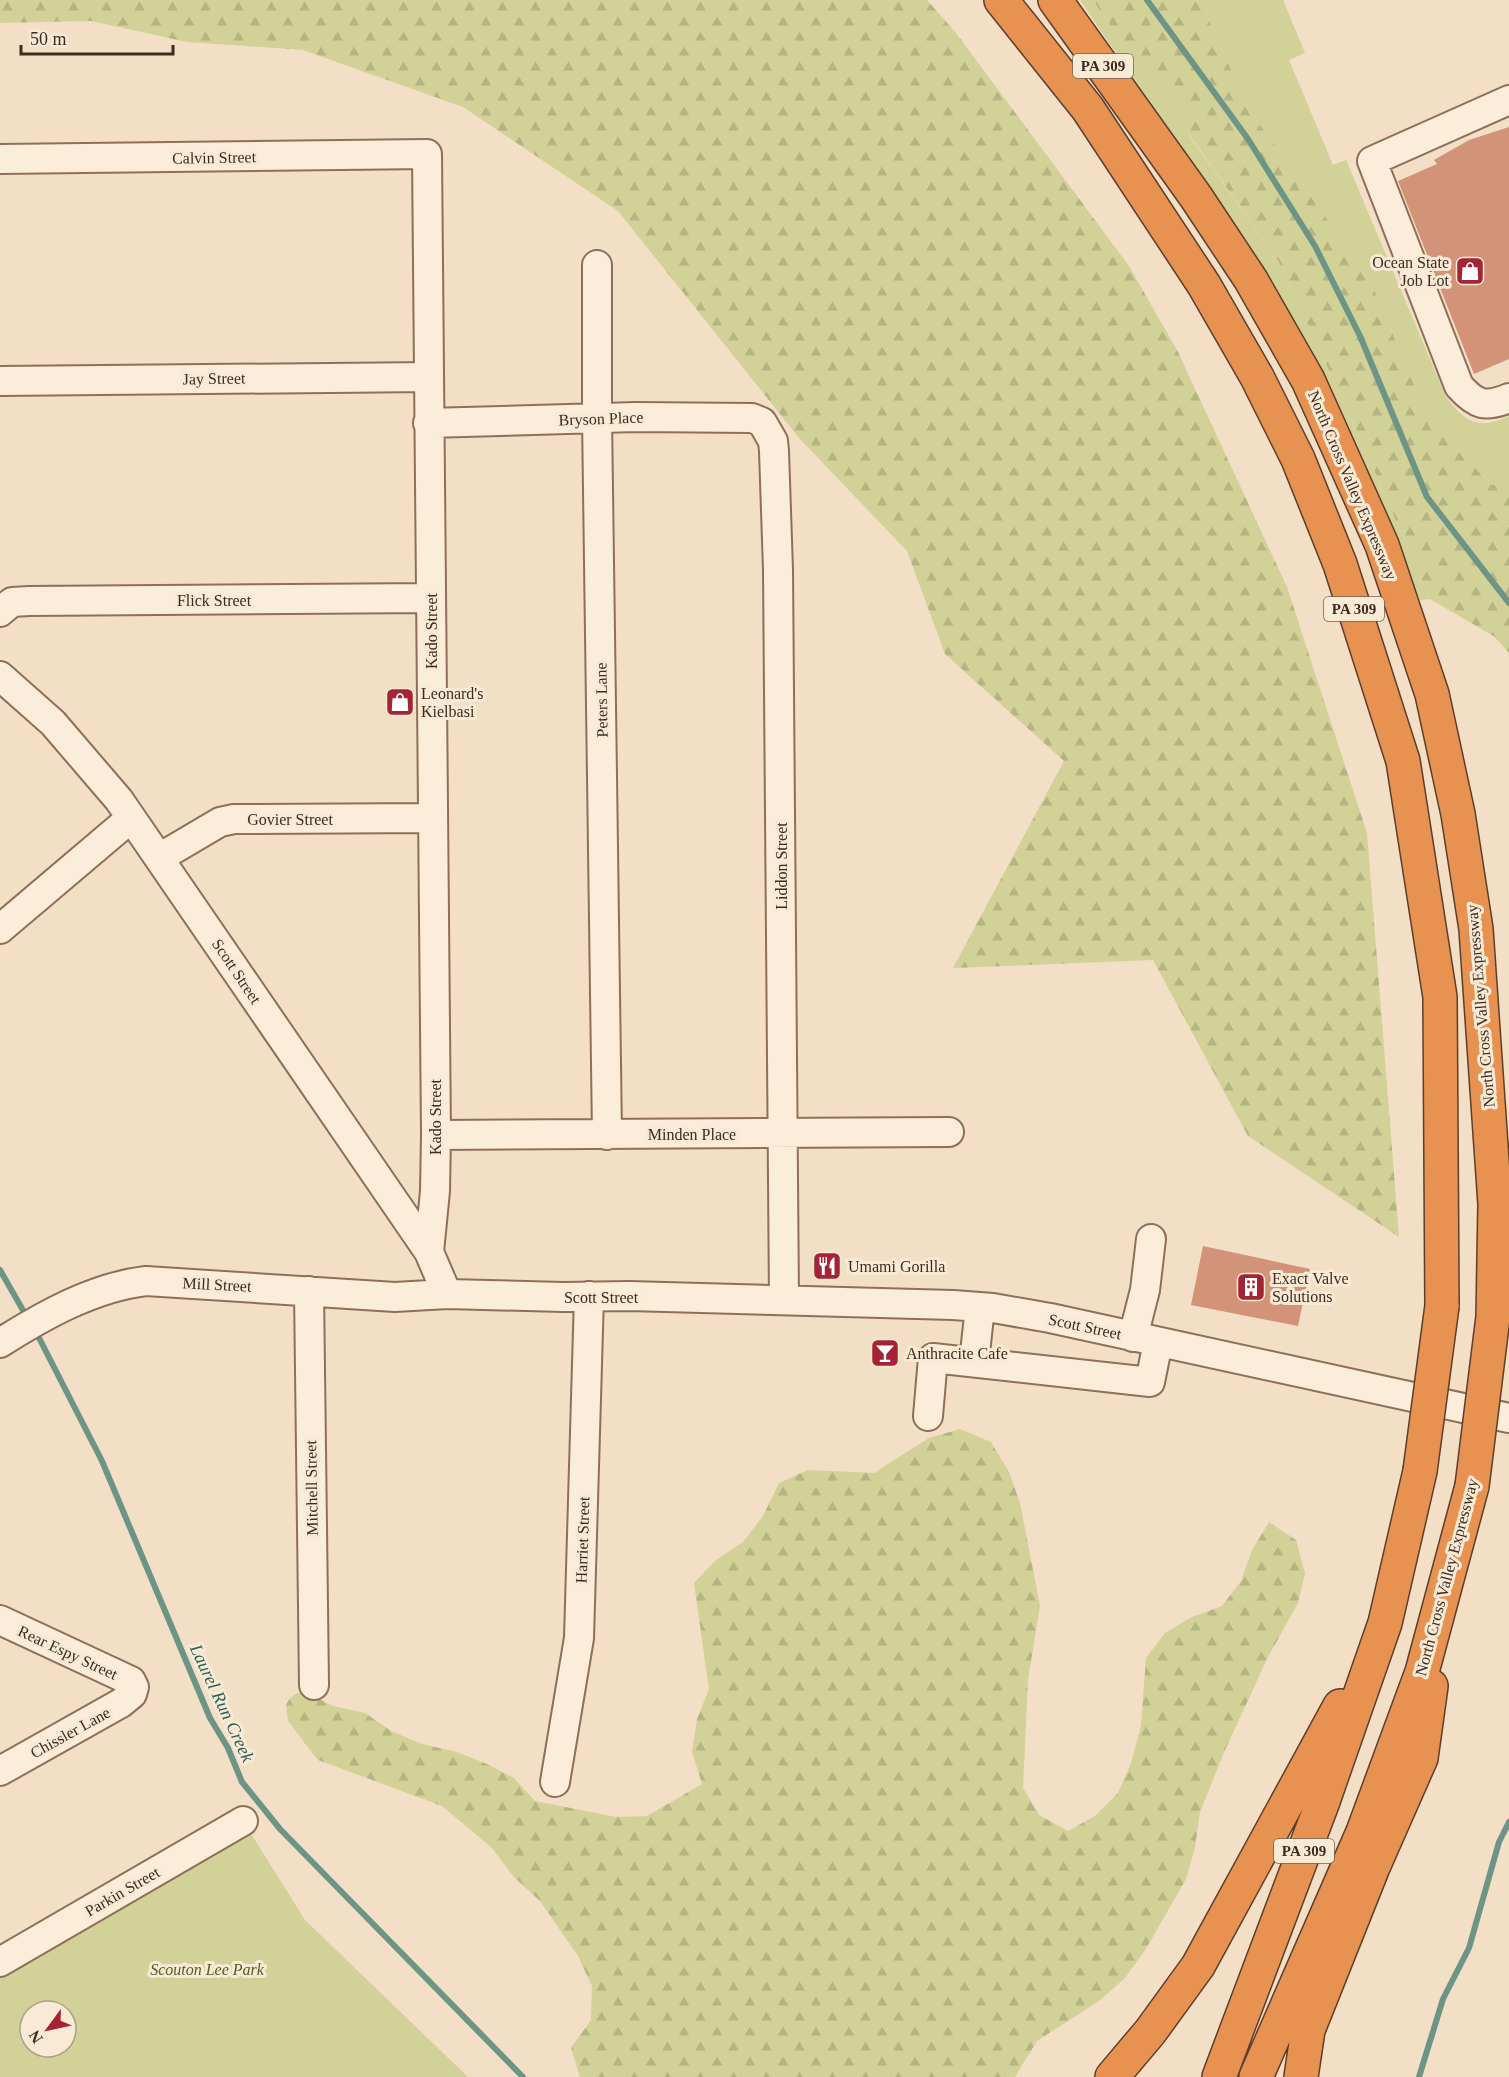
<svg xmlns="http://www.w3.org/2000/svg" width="1509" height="2077" viewBox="0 0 1509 2077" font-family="'Times New Roman',serif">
	<defs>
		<pattern id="forest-firs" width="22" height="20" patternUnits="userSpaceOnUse" patternTransform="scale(1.5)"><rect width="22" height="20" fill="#d2d198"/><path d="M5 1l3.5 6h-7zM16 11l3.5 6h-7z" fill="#b5b483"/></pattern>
	</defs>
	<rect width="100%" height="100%" fill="#f2dfc5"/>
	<path fill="#d2d198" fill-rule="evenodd" d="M1080 0H1093L1137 65 1184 109 1188 134 1279 262 1361 440 1430 599 1420 600 1370 481 1174 139Z
		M1218 0H1283L1305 53 1289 60 1333 165 1346 160 1446 397C1465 423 1479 430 1509 416V478L1492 485 1452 445 1419 398 1372 285 1292 168 1248 109 1206 13Z
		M243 1821 305 1920 468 2077H0V1967ZM30 2011H66V2047H30Z"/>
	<path fill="url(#forest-firs)" d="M0 0H927L956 33 1129 266 1178 352 1287 587 1367 833 1399 1237 1248 1136 1153 960 953 968 1064 761 945 654 907 551 799 438 618 211 463 107 303 50 187 42 91 21 0 23Z
		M1093 0H1218L1206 13 1248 109 1292 168 1372 285 1419 397 1452 445 1492 485 1509 478V653L1495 637 1430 599 1361 440 1279 262 1188 133 1183 109 1137 65Z
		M960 1429 991 1442 1009 1472 1020 1503 1040 1606 1028 1679 1023 1788 1039 1815 1068 1831 1095 1816 1118 1793 1131 1763 1141 1726 1146 1658 1165 1633 1192 1617 1222 1606 1241 1581 1252 1550 1269 1522 1296 1540 1305 1573 1298 1603 1268 1657 1225 1750 1200 1812 1195 1847 1186 1879 1147 1947 1125 1978 1099 2001 1037 2041 1015 2077H580L571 2048 591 2020 592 1986 578 1956 540 1901 514 1877 492 1848 442 1806 318 1760 288 1721 286 1705 290 1698 297 1693H307L333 1706 365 1713 391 1731 422 1744 457 1752 487 1764 514 1778 535 1801 616 1817 647 1816 702 1784 692 1752 697 1719 709 1689 694 1583 716 1560 743 1542 763 1516 779 1483 808 1470 874 1473 929 1438Z"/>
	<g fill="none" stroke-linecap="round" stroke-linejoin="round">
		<path stroke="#6c9586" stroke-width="6" d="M1147 0 1248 139 1315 246 1360 336 1427 497 1509 603
			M0 1270 28 1319
			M35 1330 102 1461 210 1718 228 1748 242 1782 280 1829 523 2077
			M1419 2077 1443 1999 1469 1948 1499 1842 1509 1822"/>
	</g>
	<path fill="#d39378" d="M1509 127V359L1474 374 1398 181 1437 164 1434 160 1469 140Z
		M1203 1246 1310 1269 1298 1326 1191 1305Z"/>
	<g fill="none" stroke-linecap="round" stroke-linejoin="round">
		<g stroke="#8f6f59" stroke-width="32">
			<path id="minor" d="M1509 100 1372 161 1459 386C1476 405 1485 408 1509 398
				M0 159 427 154 436 1135 435 1191 429 1252
				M597 265V418L607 1135
				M0 381 429 377
				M428 423 636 417 752 418 762 422 773 441 774 451 778 570 784 1300
				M0 612 12 602 29 601 431 598
				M0 676 53 723 119 800 429 1252 447 1294
				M159 858 220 822 234 819 432 818
				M0 929 131 818
				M436 1135 949 1132
				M309 1291 314 1685
				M1133 1337 1145 1290 1151 1239
				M0 1343C44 1315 94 1287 146 1281L395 1297 447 1294 563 1297 629 1296 953 1305 993 1308 1050 1318 1509 1418
				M974 1362 980 1307
				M928 1416 933 1358 1150 1382 1158 1342
				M0 1620 131 1681 134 1687 132 1694 121 1703 0 1771
				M555 1782 579 1638 589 1296
				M0 1962 243 1821"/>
		</g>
		<g stroke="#5d3e2d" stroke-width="36">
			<path id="highway" d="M1001 0 1088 109 1204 285 1257 377 1298 459 1340 564 1403 761 1440 997 1442 1306
				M1055 0 1196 197 1251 280 1308 380 1382 545 1432 694 1458 814 1476 929 1495 1204 1493 1317
				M1112 2077 1150 2032 1198 1966 1340 1706
				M1219 2077 1322 1804 1385 1623 1420 1471
				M1256 2077 1363 1832 1422 1672 1472 1486
				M1301 2077 1308 2030 1373 1867 1421 1758 1431 1686"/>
		</g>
		<use href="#minor" stroke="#fcedda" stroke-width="28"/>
		<use href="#highway" stroke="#e79250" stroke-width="33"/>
		<g stroke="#5d3e2d" stroke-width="36" stroke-linecap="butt">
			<path id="highway-bridge" d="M1420 1471 1442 1306
				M1472 1486 1493 1317"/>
		</g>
		<use href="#highway-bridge" stroke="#e79250" stroke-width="33"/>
	</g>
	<defs>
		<g id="shop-square" transform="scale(1.5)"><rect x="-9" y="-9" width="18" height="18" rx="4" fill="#a42334" stroke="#f9ead6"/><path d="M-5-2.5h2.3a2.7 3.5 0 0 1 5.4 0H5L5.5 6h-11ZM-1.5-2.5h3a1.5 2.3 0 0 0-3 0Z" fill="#fff"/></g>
		<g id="restaurant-square" transform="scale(1.5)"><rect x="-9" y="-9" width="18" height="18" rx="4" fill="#a42334" stroke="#f9ead6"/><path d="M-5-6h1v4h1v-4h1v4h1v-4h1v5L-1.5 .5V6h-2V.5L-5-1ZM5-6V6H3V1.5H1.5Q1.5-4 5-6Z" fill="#fff"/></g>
		<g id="building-square" transform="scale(1.5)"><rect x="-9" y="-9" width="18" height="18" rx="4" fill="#a42334" stroke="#f9ead6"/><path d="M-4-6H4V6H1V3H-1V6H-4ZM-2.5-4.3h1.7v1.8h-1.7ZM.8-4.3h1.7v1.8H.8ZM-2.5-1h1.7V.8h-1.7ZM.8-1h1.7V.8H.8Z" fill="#fff"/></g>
		<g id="bar-square" transform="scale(1.5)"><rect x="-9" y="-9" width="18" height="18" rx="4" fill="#a42334" stroke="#f9ead6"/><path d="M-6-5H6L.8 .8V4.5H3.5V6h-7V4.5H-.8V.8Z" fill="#fff"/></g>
	</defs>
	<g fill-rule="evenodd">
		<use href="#shop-square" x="1470" y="271"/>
		<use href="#shop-square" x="400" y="702"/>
		<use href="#restaurant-square" x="827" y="1266"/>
		<use href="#building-square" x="1251" y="1287"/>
		<use href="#bar-square" x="885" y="1353"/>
	</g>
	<g text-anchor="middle" stroke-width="6" stroke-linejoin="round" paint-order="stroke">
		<g fill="#f9ead6" stroke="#766455" stroke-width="1.5">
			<rect x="1073" y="54" width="60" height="24" rx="4.5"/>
			<rect x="1324" y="597" width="60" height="24" rx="4.5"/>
			<rect x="1274" y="1839" width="60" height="24" rx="4.5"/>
		</g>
		<g font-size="15" font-weight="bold" fill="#3e2a1e">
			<text x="1103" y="71">PA 309</text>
			<text x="1354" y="614">PA 309</text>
			<text x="1304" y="1856">PA 309</text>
		</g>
		<g font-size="16" fill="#3e2a1e" stroke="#f9ead6">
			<text transform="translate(214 157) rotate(-1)" y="6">Calvin Street</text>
			<text transform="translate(214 378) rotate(-1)" y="6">Jay Street</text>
			<text transform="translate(601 418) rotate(-2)" y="6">Bryson Place</text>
			<text transform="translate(1353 485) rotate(67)" y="6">North Cross Valley Expressway</text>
			<text x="214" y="606">Flick Street</text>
			<text transform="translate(431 631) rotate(-90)" y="6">Kado Street</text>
			<text transform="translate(601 700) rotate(-91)" y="6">Peters Lane</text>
			<text x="290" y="825">Govier Street</text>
			<text transform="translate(781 866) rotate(-90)" y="6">Liddon Street</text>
			<text transform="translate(237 971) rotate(56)" y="6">Scott Street</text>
			<text transform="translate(1480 1006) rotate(-95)" y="6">North Cross Valley Expressway</text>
			<text transform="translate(435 1117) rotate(-90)" y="6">Kado Street</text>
			<text x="692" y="1140">Minden Place</text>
			<text transform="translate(217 1284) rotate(3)" y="6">Mill Street</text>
			<text x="601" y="1303">Scott Street</text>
			<text transform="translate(1085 1326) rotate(12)" y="6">Scott Street</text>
			<text transform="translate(311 1488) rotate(-91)" y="6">Mitchell Street</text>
			<text transform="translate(582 1540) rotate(-88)" y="6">Harriet Street</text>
			<text transform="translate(1446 1577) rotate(-75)" y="6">North Cross Valley Expressway</text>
			<text transform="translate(68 1652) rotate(25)" y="6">Rear Espy Street</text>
			<text transform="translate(70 1732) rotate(-29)" y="6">Chissler Lane</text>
			<text transform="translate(122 1891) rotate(-30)" y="6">Parkin Street</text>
		</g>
		<g font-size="16" fill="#3e2a1e" stroke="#f9ead6" text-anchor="start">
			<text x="1449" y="268" text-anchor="end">Ocean State<tspan x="1449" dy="18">Job Lot</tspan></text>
			<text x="421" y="699">Leonard's<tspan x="421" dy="18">Kielbasi</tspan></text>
			<text x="848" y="1272">Umami Gorilla</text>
			<text x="1272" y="1284">Exact Valve<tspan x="1272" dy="18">Solutions</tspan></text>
			<text x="906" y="1359">Anthracite Cafe</text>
		</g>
		<g font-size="16" font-style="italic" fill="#555c23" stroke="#f9ead6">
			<text x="207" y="1975">Scouton Lee Park</text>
		</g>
		<g font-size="18" font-style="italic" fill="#2c5f56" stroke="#f9ead6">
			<text transform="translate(222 1703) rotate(65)" y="6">Laurel Run Creek</text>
		</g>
	</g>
	<g transform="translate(48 2029) rotate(237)"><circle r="28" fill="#f9ead6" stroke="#ae9d8c" stroke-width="1.5"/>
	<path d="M0-4.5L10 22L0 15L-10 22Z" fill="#a42334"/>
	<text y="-9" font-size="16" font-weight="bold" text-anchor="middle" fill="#3e2a1e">N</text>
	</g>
	<path d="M21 45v9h152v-9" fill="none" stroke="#3e2a1e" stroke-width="3"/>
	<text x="30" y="45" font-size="18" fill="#3e2a1e" stroke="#f9ead6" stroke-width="4.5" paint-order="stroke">50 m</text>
</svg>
